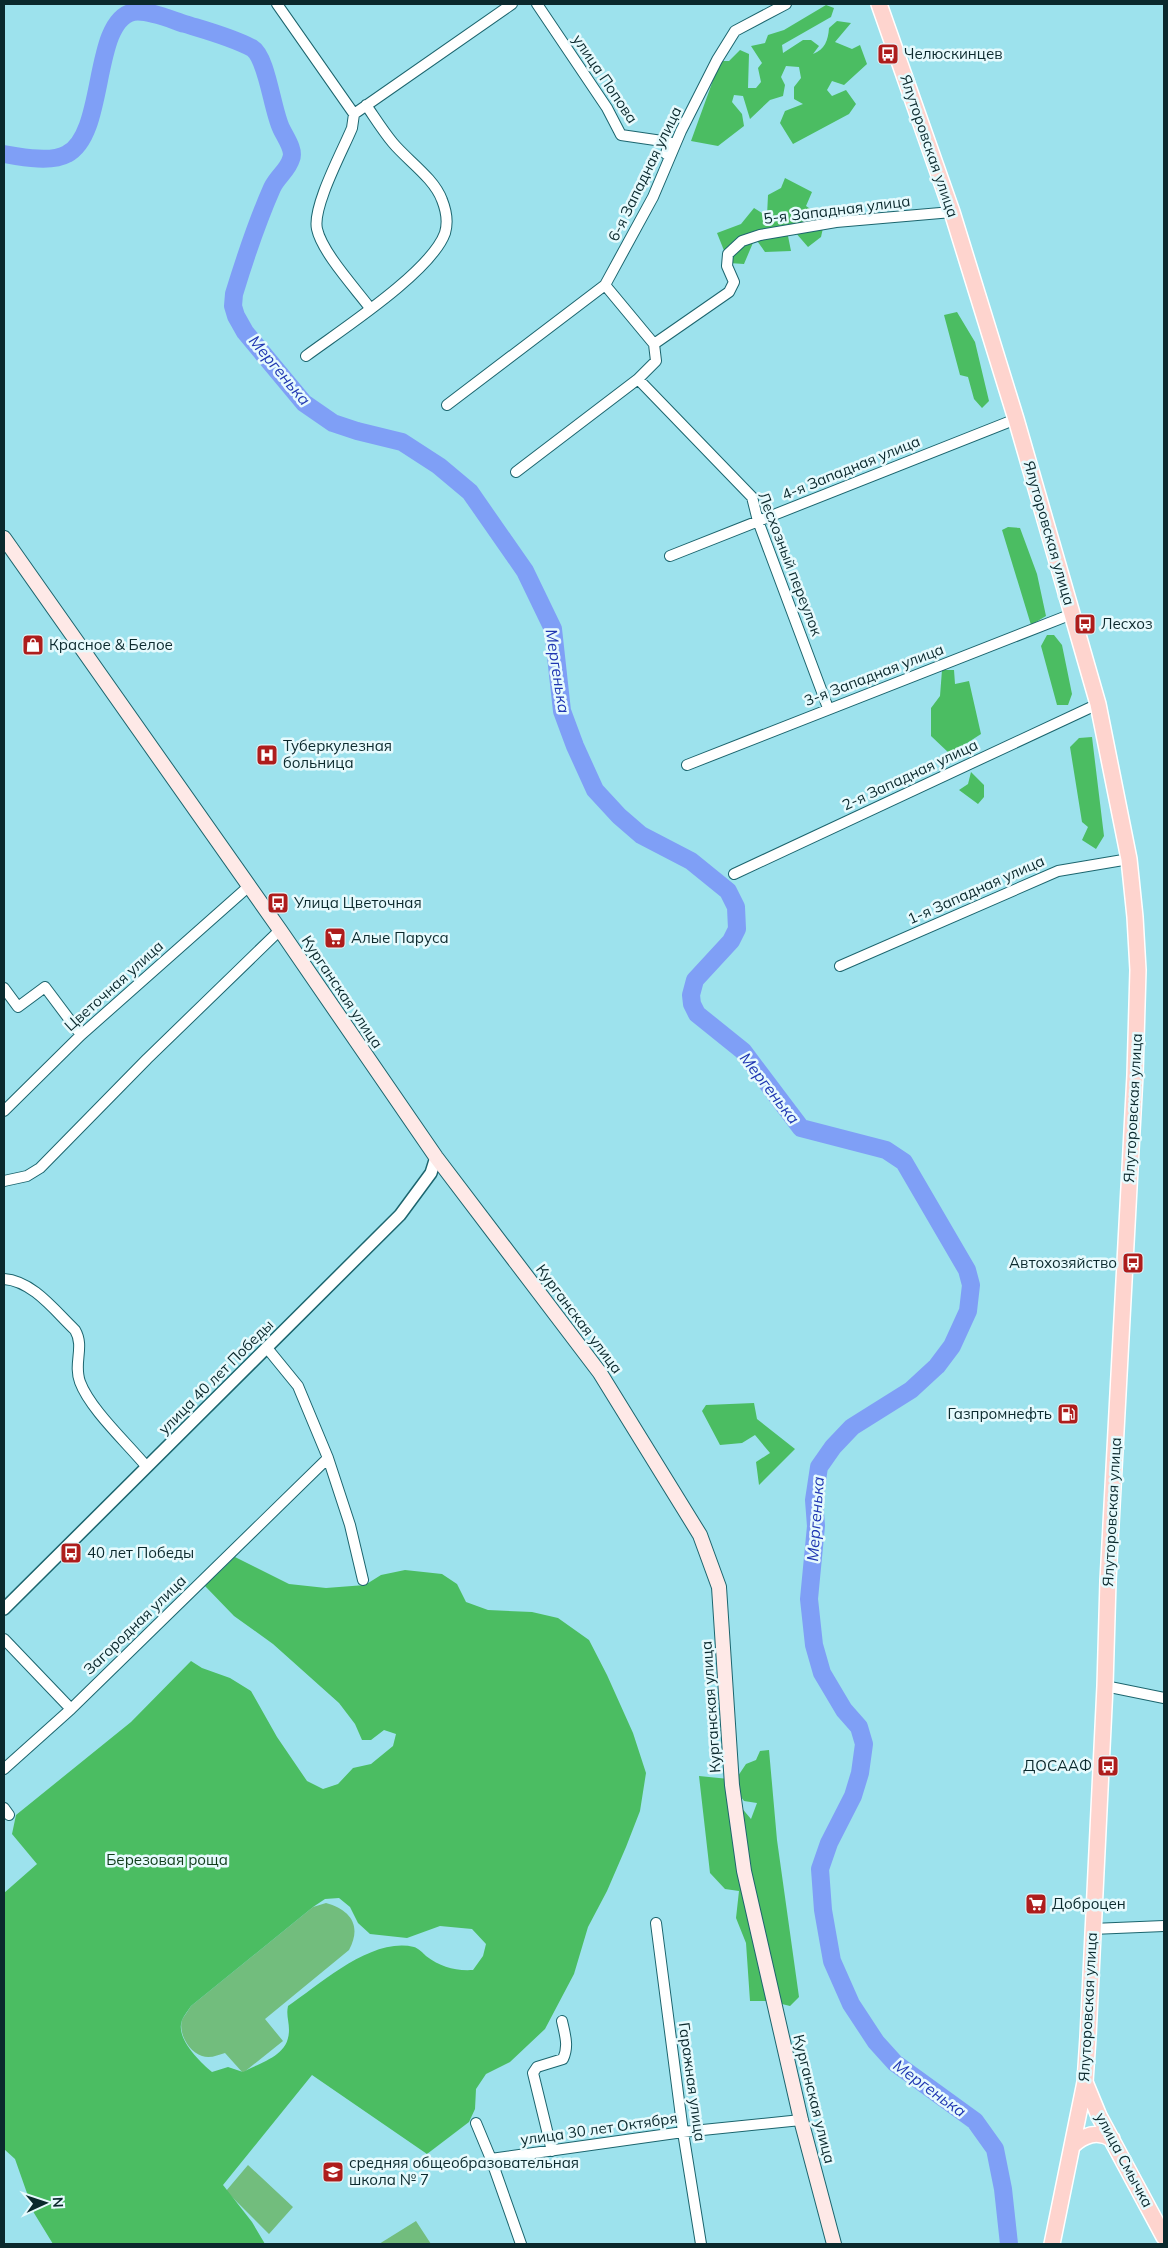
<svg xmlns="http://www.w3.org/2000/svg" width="1168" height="2248" viewBox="0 0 1168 2248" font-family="Mulish,sans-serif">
	<rect width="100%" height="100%" fill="#9de2ed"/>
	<path fill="#72bd7d" d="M326 1903C351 1910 362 1926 349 1950L265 2019 283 2041 243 2073 225 2053C218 2055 210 2059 202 2056 189 2052 178 2033 182 2020 184 2016 188 2011 191 2006L313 1907Z
		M248 2165 293 2207 269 2234 226 2191Z
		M416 2221 431 2244H379Z"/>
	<path fill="#4bbd62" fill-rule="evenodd" d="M826 5 834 8 831 17 782 45 783 53 803 40H811L819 46 813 54C825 49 828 41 829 28L837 21 851 23 835 42 852 49 860 45 867 64 844 85 832 81 827 90 832 96 846 90 856 104 849 114 793 144 780 123 785 111 803 104 794 99V87L801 78 799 67 786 66 781 77 785 85 783 96 770 100 750 119 743 96 734 95 732 102 742 114 744 126 718 146 691 141 720 61H729L740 50 749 54 748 88H756L761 82 758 68 762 63 751 46 765 43 768 35 784 30Z
		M785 178 812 192 806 206 825 219 821 237 808 247 795 232 788 236 791 251 765 252 755 238 744 264 729 263 717 233 741 224 754 208 767 216 768 195 781 188Z
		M957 312 975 342 989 401 982 408 974 399 968 377 960 375 944 315Z
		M1008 527 1020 528 1037 574 1046 616 1031 625 1002 530Z
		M1047 635H1054L1062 645 1072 694 1068 705H1057L1041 646Z
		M942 670H954L955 684 969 681 981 734 950 754 931 736V708L940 696Z
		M1092 737 1104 836 1096 849 1082 840 1088 827 1082 822 1070 747 1079 738Z
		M971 772 984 785V797L978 804 959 790 968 784Z
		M754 1403 757 1419 795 1449 759 1485 756 1462 770 1453 755 1435 742 1443 720 1445 702 1411 706 1405Z
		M235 1557 289 1584 326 1588 365 1585 381 1575 405 1570 442 1574 457 1584 466 1602 488 1610 532 1612 558 1618 589 1640 607 1675 633 1733 646 1773 640 1811 626 1847 607 1891 588 1927 574 1974 545 2029 510 2062 486 2074 476 2089 475 2109 469 2122 427 2154 312 2075 223 2185 252 2222 265 2244H53L34 2213 15 2159 4 2149V1893L37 1864 12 1834 16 1815 131 1722 191 1661 202 1668 230 1678 251 1691 277 1737 307 1781 323 1789 338 1784 353 1768 371 1764 393 1746 396 1734 384 1730 371 1740H362L355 1724 339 1703 273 1644 234 1616 205 1586ZM339 1898 350 1907 358 1923 370 1934 407 1938 440 1926 472 1929 486 1944 483 1956 473 1970C454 1971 441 1967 426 1956 423 1953 418 1948 414 1947 371 1937 321 1984 288 2006 286 2015 289 2021 289 2030 289 2056 263 2061 243 2072L228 2067 212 2072C199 2061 175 2038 182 2020 184 2015 188 2011 191 2006L313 1907 325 1899Z
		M769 1750 777 1840 799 1997 790 2006 770 2001H750L746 1943 736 1918 739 1891 725 1889 710 1873 699 1776 729 1779V1793L751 1819 757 1803 744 1801 732 1785 746 1764 756 1760 760 1751Z"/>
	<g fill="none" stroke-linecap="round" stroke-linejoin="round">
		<path stroke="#7f9ff6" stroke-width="18" d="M4 154C21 157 51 163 67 154 107 133 91 22 133 12 147 9 172 20 185 24 208 31 231 37 252 48 267 57 272 109 281 128 285 137 295 150 291 159 288 170 277 177 272 188 257 222 245 258 234 294L233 306 236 316 245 332 304 403 333 423 357 431 402 442 439 466 470 492 525 571 553 629 562 711 575 746 595 790 619 816 641 835 691 861 728 891 736 907 737 929 731 941 695 980 691 995 692 1004 697 1014 743 1051 801 1128 886 1150 904 1162 967 1270 971 1285 968 1311 952 1346 937 1366 911 1390 852 1427 833 1447 819 1467 814 1500 816 1526 809 1599 814 1645 822 1673 844 1710 859 1727 864 1744 860 1773 853 1796 829 1843 820 1869 823 1910 832 1961 851 2004 876 2042 895 2063 975 2121 995 2149 1003 2189 1009 2244"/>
		<g stroke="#1c656e" stroke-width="12">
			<path id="minor" d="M277 4 354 114
				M537 4 607 108 621 135 669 142 666 154
				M605 285 654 344
				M370 308C355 288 322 252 317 229 312 207 343 150 352 128L354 114 512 4
				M306 356C341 330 431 272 445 233 448 223 446 210 442 200 434 178 407 160 393 143 383 131 375 118 366 105
				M638 379 752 497 758 521 828 708
				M447 405 605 285 653 197 681 131 717 60 735 31 786 4
				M516 472 638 379 656 361 654 344 729 292 734 282 727 266 728 254 742 241 760 235 836 222 952 212
				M670 556 1016 419
				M687 765 1072 614
				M734 874 1098 704
				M840 966 1058 871 1129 859
				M4 988 18 1007 45 987 81 1035
				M4 1111 81 1035 248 887
				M4 1181 27 1176 40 1168 147 1059 280 930
				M4 1279C33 1281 55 1311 75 1330 85 1347 73 1363 80 1382 90 1409 127 1443 146 1466
				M267 1348 298 1386 328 1458 350 1525 363 1580
				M4 1639 71 1709
				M1105 1686 1164 1698
				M4 1769 71 1709 328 1458
				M4 1808 9 1815
				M656 1923 683 2132 701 2244
				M1092 1929 1164 1926
				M476 2123 491 2159 521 2244
				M552 2151 533 2073 537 2067 563 2059C569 2046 565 2035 562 2021
				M491 2159 683 2132 801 2120"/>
		</g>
		<g stroke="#1c656e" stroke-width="14">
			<path id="tertiary" d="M4 1609 400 1215 431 1173 436 1157"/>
		</g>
		<g stroke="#1c656e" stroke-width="16">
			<path id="secondary" d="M4 538 280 930 436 1157 600 1373 700 1535 719 1587 732 1785 744 1871 801 2120 834 2244"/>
		</g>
		<g stroke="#fff" stroke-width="18">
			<path id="primary" d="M879 4 952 212 1016 419 1098 704 1129 859 1135 917 1138 970 1135 1075 1108 1581 1105 1686 1088 2037 1085 2082 1052 2244
				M1085 2082 1099 2116 1164 2237
				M1072 2146C1084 2135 1097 2130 1112 2139"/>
		</g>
		<use href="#minor" stroke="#fff" stroke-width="10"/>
		<use href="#tertiary" stroke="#fff" stroke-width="11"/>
		<use href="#secondary" stroke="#fee9e7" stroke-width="14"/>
		<use href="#primary" stroke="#fed4ce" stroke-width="15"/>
	</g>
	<defs>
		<g id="bus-square" transform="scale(1.125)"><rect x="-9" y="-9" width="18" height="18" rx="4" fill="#ae1d1c" stroke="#e6fafd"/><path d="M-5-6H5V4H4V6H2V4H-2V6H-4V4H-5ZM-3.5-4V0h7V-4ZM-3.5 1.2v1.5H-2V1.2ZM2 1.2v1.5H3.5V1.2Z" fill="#fff"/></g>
		<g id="shop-square" transform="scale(1.125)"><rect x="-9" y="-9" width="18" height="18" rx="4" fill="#ae1d1c" stroke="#e6fafd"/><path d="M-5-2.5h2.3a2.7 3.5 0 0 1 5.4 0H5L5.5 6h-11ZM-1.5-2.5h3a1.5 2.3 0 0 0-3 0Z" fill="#fff"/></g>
		<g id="hospital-square" transform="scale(1.125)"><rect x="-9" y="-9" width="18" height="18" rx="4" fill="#ae1d1c" stroke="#e6fafd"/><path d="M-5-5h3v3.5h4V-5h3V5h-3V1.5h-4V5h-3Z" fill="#fff"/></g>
		<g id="supermarket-square" transform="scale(1.125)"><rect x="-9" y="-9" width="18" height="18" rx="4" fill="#ae1d1c" stroke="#e6fafd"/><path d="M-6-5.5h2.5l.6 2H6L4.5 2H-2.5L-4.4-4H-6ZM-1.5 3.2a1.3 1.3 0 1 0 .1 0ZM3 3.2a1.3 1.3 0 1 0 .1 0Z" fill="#fff"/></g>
		<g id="fuel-square" transform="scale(1.125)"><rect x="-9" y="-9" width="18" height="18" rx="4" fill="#ae1d1c" stroke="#e6fafd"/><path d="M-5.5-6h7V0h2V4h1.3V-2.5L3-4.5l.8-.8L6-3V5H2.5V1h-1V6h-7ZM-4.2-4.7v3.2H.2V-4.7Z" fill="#fff"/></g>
		<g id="school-square" transform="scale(1.125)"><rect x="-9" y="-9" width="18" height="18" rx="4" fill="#ae1d1c" stroke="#e6fafd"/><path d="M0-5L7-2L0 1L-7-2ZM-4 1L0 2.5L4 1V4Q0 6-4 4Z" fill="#fff"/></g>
	</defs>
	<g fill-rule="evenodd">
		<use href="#bus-square" x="888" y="54"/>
		<use href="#bus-square" x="1085" y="624"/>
		<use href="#shop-square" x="33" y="645"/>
		<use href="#hospital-square" x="267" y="755"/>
		<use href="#bus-square" x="278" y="903"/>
		<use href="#supermarket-square" x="335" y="938"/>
		<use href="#bus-square" x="1133" y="1263"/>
		<use href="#fuel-square" x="1068" y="1414"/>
		<use href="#bus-square" x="71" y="1553"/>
		<use href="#bus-square" x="1108" y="1766"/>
		<use href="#supermarket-square" x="1036" y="1904"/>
		<use href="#school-square" x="333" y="2172"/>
	</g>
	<g text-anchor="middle" stroke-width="5" stroke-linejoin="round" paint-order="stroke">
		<g font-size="15" fill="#0b292d" stroke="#e6fafd" text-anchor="start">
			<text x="904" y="59">Челюскинцев</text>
			<text x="1101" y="629">Лесхоз</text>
			<text x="49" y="650">Красное &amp; Белое</text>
			<text x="283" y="751">Туберкулезная<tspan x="283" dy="17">больница</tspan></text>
			<text x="294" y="908">Улица Цветочная</text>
			<text x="351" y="943">Алые Паруса</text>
			<text x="1117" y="1268" text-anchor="end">Автохозяйство</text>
			<text x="1052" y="1419" text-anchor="end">Газпромнефть</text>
			<text x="87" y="1558">40 лет Победы</text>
			<text x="1092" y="1771" text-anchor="end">ДОСААФ</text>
			<text x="1052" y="1909">Доброцен</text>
			<text x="349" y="2168">средняя общеобразовательная<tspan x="349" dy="17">школа № 7</tspan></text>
		</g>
		<g font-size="15" fill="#0b292d" stroke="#e6fafd">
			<text transform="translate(605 79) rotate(56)" y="5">улица Попова</text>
			<text transform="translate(929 146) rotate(71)" y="5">Ялуторовская улица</text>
			<text transform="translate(645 174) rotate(-64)" y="5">6-я Западная улица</text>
			<text transform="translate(837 210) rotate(-7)" y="5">5-я Западная улица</text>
			<text transform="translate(851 468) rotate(-22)" y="5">4-я Западная улица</text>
			<text transform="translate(1049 533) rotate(74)" y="5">Ялуторовская улица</text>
			<text transform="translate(790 564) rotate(69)" y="5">Лесхозный переулок</text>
			<text transform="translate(874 675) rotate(-21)" y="5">3-я Западная улица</text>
			<text transform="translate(910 775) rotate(-25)" y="5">2-я Западная улица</text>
			<text transform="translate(976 890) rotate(-24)" y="5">1-я Западная улица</text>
			<text transform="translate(114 986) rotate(-42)" y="5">Цветочная улица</text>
			<text transform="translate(342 992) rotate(56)" y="5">Курганская улица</text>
			<text transform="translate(1133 1108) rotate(-87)" y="5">Ялуторовская улица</text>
			<text transform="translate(579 1319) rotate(53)" y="5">Курганская улица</text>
			<text transform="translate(216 1377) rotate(-45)" y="5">улица 40 лет Победы</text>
			<text transform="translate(1112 1512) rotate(-87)" y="5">Ялуторовская улица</text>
			<text transform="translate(135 1625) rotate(-44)" y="5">Загородная улица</text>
			<text transform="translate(711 1707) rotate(-94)" y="5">Курганская улица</text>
			<text transform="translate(1088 2007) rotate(-87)" y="5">Ялуторовская улица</text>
			<text transform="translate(692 2082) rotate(82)" y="5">Гаражная улица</text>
			<text transform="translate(814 2099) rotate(76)" y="5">Курганская улица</text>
			<text transform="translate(599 2129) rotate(-8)" y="5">улица 30 лет Октября</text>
			<text transform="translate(1124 2160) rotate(62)" y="5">улица Смычка</text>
		</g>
		<g font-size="15" fill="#103d1a" stroke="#e6fafd">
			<text x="167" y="1865">Березовая роща</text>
		</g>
		<g font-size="16" font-style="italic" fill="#1f36b2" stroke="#e6fafd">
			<text transform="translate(280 370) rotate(50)" y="6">Мергенька</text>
			<text transform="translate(558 671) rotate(81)" y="6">Мергенька</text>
			<text transform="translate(770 1088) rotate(52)" y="6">Мергенька</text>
			<text transform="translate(815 1519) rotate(-86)" y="6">Мергенька</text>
			<text transform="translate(930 2088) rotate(36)" y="6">Мергенька</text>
		</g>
	</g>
	<rect width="1168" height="2248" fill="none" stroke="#0b292d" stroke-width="10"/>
	<g transform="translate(45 2203) rotate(87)" stroke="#e6fafd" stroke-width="4" paint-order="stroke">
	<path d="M0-4L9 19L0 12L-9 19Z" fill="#0b292d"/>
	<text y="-8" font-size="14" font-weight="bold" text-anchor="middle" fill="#0b292d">N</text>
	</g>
</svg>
